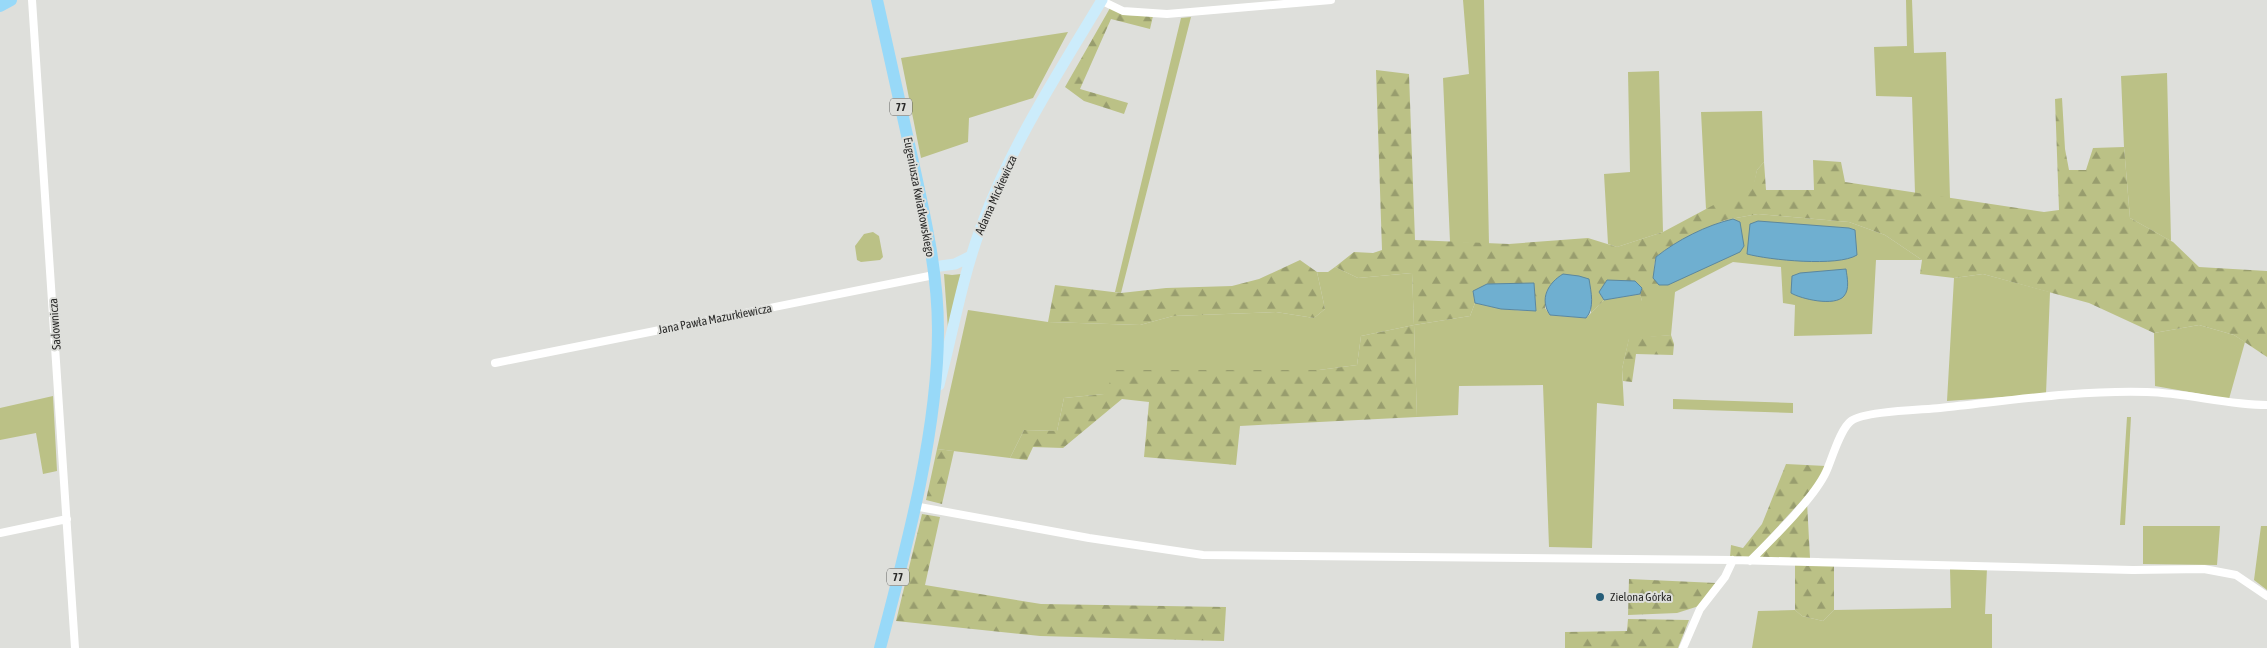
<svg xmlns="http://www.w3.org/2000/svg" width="2267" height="648" viewBox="0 0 2267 648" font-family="'Asap Condensed',sans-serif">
	<defs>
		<pattern id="forest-firs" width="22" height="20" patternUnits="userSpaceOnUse" patternTransform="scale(1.25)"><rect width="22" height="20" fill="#bbc186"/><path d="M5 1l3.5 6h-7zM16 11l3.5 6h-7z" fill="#989d6e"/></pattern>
	</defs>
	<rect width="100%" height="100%" fill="#dedfdb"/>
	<path fill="#bbc186" d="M1463 0H1484L1489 244 1450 242 1443 78 1469 74Z
		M1906 0H1912L1914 53 1946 52 1950 199 1915 193 1912 97 1876 96 1874 47 1907 46Z
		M1191 17 1121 293 1115 292 1181 18Z
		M1068 32 1033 98 969 118 968 142 921 158 901 58Z
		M1659 71 1663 232 1617 247 1608 244 1604 174 1630 172 1628 72Z
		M2167 73 2171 241 2130 218 2124 147 2121 76Z
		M1762 111 1764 162 1757 170 1753 190 1706 209 1701 112Z
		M1758 214 1849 222 1885 235 1922 260H1876L1872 334 1794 336 1795 305 1783 303 1781 267 1733 262 1675 292 1671 335 1629 339 1622 369 1624 406 1597 403 1592 548 1549 547 1543 385 1459 386 1458 415 1417 417 1414 325 1361 336 1357 365 1319 370 1246 371 1104 394 1064 398 1057 431 1024 430 1010 458 937 449 968 310 1048 322 1140 325 1173 316 1276 312 1314 318 1325 309 1317 272H1328L1335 267 1358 278 1412 273 1414 325 1470 316 1475 303C1497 308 1523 314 1545 308L1550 315 1586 318 1604 300 1640 294 1642 301 1667 285 1725 220Z
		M873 232 879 236 883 257 880 260 861 262 857 260 855 246 864 234Z
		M944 274 952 275 961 274 948 329Z
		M1983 274 2050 292 2046 394 1947 401 1954 278Z
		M2199 325 2234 335 2245 342 2229 399 2155 386 2154 333Z
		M53 396 57 471 43 474 36 433 0 440V408Z
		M1673 399 1793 403V413L1673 409Z
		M2127 417H2131L2125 525H2120Z
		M2143 526H2220L2217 565 2143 564Z
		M2261 526H2267V590L2254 580Z
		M1987 568 1985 614H1992V648H1752L1758 611 1795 610 1802 616 1823 621 1834 610 1951 608 1950 569Z"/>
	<path fill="url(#forest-firs)" d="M1110 8 1123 15 1153 16 1150 29 1111 19 1080 89 1128 103 1124 114 1084 101 1065 87Z
		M1376 70 1409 74 1415 240 1509 244 1588 238 1617 247 1663 232 1721 201 1752 190 1757 170 1764 162 1766 190H1814L1813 160 1841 162 1845 182 2044 212 2059 210 2055 99 2062 98 2065 149 2069 170H2086L2093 148 2124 147 2130 218 2173 242 2199 267 2267 271V357L2234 335 2199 325 2154 333 2089 303 1983 274 1954 278 1920 274 1922 260 1885 235 1849 222 1758 214 1725 220 1668 248 1656 257 1654 267 1659 285H1668L1660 301H1642L1640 294 1642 288 1599 292 1604 300 1591 313V296L1547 290 1545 308 1536 311 1534 283 1473 291 1475 303 1470 316 1414 325 1417 417 1240 426 1236 465 1144 457 1149 402 1122 399 1063 448 1033 447 1027 460 1010 458 1024 430 1057 431 1064 398 1104 394 1116 370H1319L1357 365 1361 336 1414 325 1412 273 1358 278 1335 267 1354 252 1373 253 1382 250Z
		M1300 260 1317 272 1325 309 1314 318 1276 312 1173 316 1140 325 1048 322 1055 285 1121 293 1166 288 1232 286 1259 279Z
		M1671 335 1674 344 1673 355 1636 354 1632 382 1623 381 1622 369 1629 338Z
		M937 449 954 451 942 504 926 500Z
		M1786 464 1826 466 1815 486 1749 558 1730 557 1731 545 1743 548 1762 524Z
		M1807 502 1810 558 1834 559V610L1823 621 1802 616 1795 610V565L1758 557Z
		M922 514 940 517 925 585 1041 604 1226 607 1224 641 1040 636 896 621Z
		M1629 579 1716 583 1699 606 1677 613 1628 615Z
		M1628 619 1689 620 1678 648H1565V632L1627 631Z"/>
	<path fill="#6fafd0" stroke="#5b879e" d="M1733 219 1740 222 1744 246 1740 252 1668 285H1659L1653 278 1656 257C1677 240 1707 225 1733 219Z
		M1758 221 1849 228 1855 230 1857 255C1838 267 1769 260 1747 254L1750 224Z
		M1846 269C1847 277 1850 289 1844 296 1835 307 1801 299 1791 293L1792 276 1800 273Z
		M1563 274 1579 276 1589 279C1591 292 1595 308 1586 318L1550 315C1539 299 1548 283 1563 274Z
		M1607 280 1635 281 1642 288 1640 294 1604 300 1599 292Z
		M1534 283 1536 311 1501 309 1475 303 1473 291 1487 284Z"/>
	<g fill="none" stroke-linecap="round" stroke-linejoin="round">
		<path stroke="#fff" stroke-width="8" d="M32 0 75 648
			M1102 1 1123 11 1167 14 1331 0
			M495 363 934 275
			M914 506 1089 538 1203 555 1733 560 2133 570 2204 569 2236 575 2267 596
			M0 533 67 519
			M1750 561C1772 539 1814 498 1826 472 1832 459 1840 429 1851 421 1864 411 1921 410 1940 408 2008 401 2078 390 2147 392 2188 393 2226 405 2267 405
			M1683 648 1700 609 1725 577 1733 560"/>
		<path stroke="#ccecfb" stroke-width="11" d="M933 267 955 264 971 256
			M939 385C953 332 962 278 981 227 1010 147 1058 73 1102 0"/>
		<path stroke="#98d9f8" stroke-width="12" d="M877 0C889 54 901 108 913 162 925 217 938 273 938 330 938 432 906 549 880 648
			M0 6 11 0"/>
	</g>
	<circle fill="#265d78" stroke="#dedfdb" stroke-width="2" cx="1600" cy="597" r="5"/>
	<g text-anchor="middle" stroke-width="4" stroke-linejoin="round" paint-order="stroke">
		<g fill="#dedfdb" stroke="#61615f" stroke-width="1">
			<rect x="890" y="98.5" width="22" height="17" rx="4"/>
			<rect x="887" y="568.5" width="22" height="17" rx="4"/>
		</g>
		<g font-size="11" font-weight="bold" fill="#2b2b2a">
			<text x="901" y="111">77</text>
			<text x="898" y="581">77</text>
		</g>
		<g font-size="12" fill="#2b2b2a" stroke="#dedfdb">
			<text transform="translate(996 195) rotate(-66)" y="4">Adama Mickiewicza</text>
			<text transform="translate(919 197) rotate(79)" y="4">Eugeniusza Kwiatkowskiego</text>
			<text transform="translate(715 319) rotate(-11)" y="4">Jana Pawła Mazurkiewicza</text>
			<text transform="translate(55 324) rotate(-94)" y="4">Sadownicza</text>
		</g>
		<g font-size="12" fill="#2b2b2a" stroke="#dedfdb" text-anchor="start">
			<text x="1610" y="601">Zielona Górka</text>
		</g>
	</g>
</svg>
